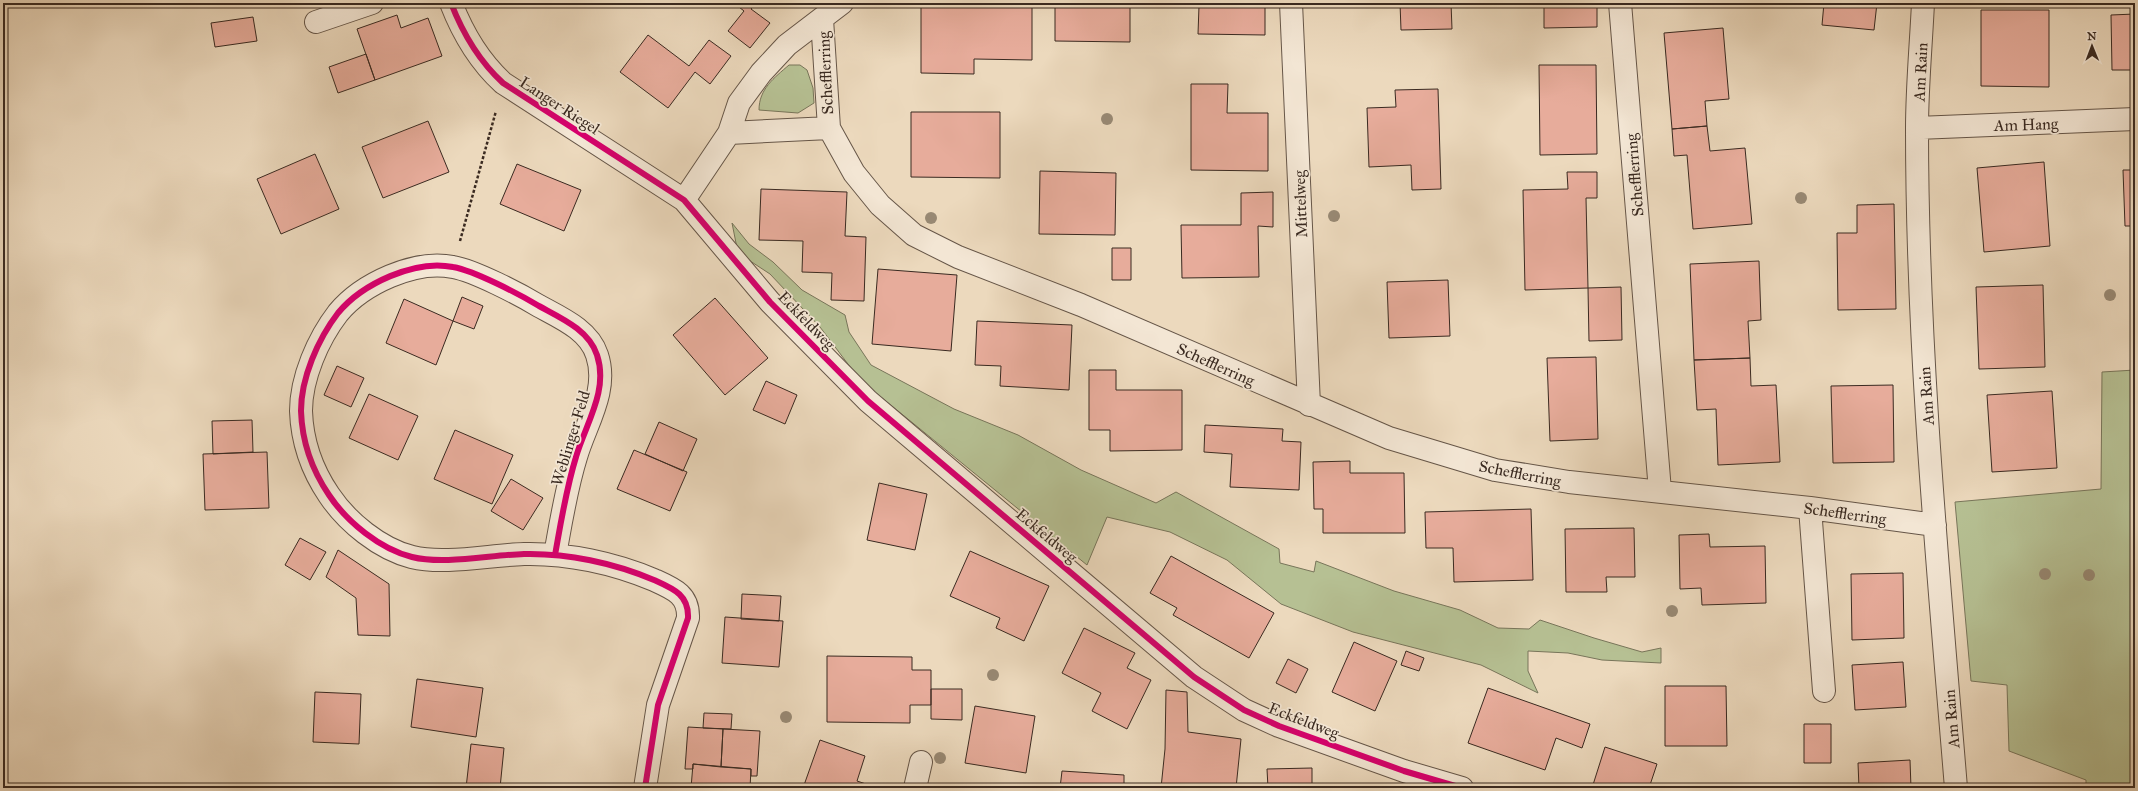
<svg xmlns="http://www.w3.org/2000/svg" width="2138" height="791" viewBox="0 0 2138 791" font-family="'IM FELL Great Primer',serif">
	<rect width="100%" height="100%" fill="#ecd9bd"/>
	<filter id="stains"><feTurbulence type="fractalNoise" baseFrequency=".005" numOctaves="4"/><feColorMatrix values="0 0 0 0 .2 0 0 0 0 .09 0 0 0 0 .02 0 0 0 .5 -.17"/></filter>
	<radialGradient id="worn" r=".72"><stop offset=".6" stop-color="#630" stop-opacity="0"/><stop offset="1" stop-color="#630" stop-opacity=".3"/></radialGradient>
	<path fill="#b6c093" stroke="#78755a" d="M789 65H800L807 70 813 88 814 103 798 113 759 110C759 89 774 78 789 65Z
		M732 223 749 244 773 262 802 290 845 315 849 332 871 365 954 409 1018 435 1081 470 1156 503 1176 492 1279 549 1280 563 1314 572 1316 561 1394 591 1460 610 1498 628 1529 629 1540 620 1594 638 1642 652 1661 648V663L1602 660 1568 653 1528 651V671L1538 693 1481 665 1353 632 1281 604 1227 560 1170 532 1107 517 1087 565 860 380 820 327 770 274 738 253Z
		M2135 370V788H2086V780L2009 751 2007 685 1971 681 1955 502 2101 489 2102 372Z"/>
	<path fill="#e7ac9b" stroke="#3a2a21" d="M734 3H756L751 9 770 23 750 48 728 31 744 11Z
		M921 3H1032V60L974 59V74L921 73Z
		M1055 3H1154V5H1130V42L1055 41Z
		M1174 3H1265V35L1198 34 1199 6H1174Z
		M1400 3H1451L1452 29 1401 30Z
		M1544 3H1597V27L1544 28Z
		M1824 3H1877L1874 30 1822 25Z
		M1981 10H2049V87L1981 86Z
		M2135 14V70H2112L2111 15Z
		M397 15 401 28 428 18 442 56 375 80 357 29Z
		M253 17 257 41 215 47 211 23Z
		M1723 28 1729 99 1705 101 1707 126 1672 129 1664 33Z
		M648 35 689 66 709 40 731 56 710 84 695 72 668 108 620 72Z
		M366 54 375 80 338 93 329 67Z
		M1539 65H1596L1597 154 1540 155Z
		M1191 84H1228L1227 113H1268V171L1191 170Z
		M1438 89 1441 189 1412 190 1411 165 1369 167 1367 108 1396 107 1395 90Z
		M911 112H1000V178L911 177Z
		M428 121 449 172 383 198 362 147Z
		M1707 126 1710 151 1745 148 1752 224 1693 229 1687 155 1674 156 1672 129Z
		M315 154 339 209 281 234 257 179Z
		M2044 162 2050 246 1984 252 1977 168Z
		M517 164 581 190 564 231 500 204Z
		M2123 170H2135V226H2125Z
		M1040 171 1116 173 1115 235 1039 234Z
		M1567 172H1597V198H1586L1588 288 1525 290 1523 190 1568 189Z
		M761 189 847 192 845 236 866 237 864 301 831 300 832 273 802 272 803 241 759 240Z
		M1273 192V227L1258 226 1259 277 1182 278 1181 225H1241V193Z
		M1894 204 1896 309 1838 310 1837 233H1857V205Z
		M1112 248H1131V280H1112Z
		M1759 261 1761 320 1748 321 1750 358 1694 360 1690 264Z
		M878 269 957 275 951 351 872 344Z
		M1448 280 1450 336 1389 338 1387 282Z
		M2043 285 2045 367 1979 369 1976 287Z
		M1621 287 1622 340 1589 341 1588 288Z
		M462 297 483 306 474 329 453 321Z
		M715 298 768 358 725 395 673 335Z
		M404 299 453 321 436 365 386 343Z
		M977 321 1072 325 1069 390 1000 386 1001 366 975 365Z
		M1596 357 1598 439 1550 441 1547 358Z
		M1750 358 1751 386 1776 385 1780 462 1718 465 1716 409 1697 410 1694 360Z
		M337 366 364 378 351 407 324 395Z
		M1089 370H1116V390H1182V450L1110 451V430H1089Z
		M766 381 797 395 785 424 753 410Z
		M1893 385 1894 462 1833 463 1831 386Z
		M2052 391 2057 468 1992 472 1987 395Z
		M369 394 418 416 398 460 349 438Z
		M252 420 253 452 213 454 212 421Z
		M659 422 697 439 683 471 645 454Z
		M1205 425 1283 429 1282 441 1301 442 1299 490 1230 487 1232 454 1204 452Z
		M455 430 513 455 492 504 434 479Z
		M634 450 687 472 670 511 617 489Z
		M267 452 269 508 205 510 203 454Z
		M1350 461V473H1404L1405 533H1323V509H1314L1313 462Z
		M511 479 543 498 523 530 491 511Z
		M879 483 927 494 915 550 867 540Z
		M1531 509 1533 580 1454 582 1453 548H1426L1425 512Z
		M1634 528 1635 577H1606L1607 592H1566L1565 529Z
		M1709 534 1710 547 1765 546 1766 603 1702 605 1701 588 1680 589 1679 535Z
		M300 538 326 552 310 580 285 565Z
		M338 550 389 584 390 636 358 635 356 598 326 577Z
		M970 551 1049 586 1024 641 996 628 1000 618 950 596Z
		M1171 556 1274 613 1249 658 1173 615 1177 608 1150 593Z
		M1903 573 1904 638 1852 640 1851 574Z
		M742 594 781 596 779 621 741 619Z
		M725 617 783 621 779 667 722 663Z
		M1084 628 1135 653 1127 668 1151 680 1127 729 1092 711 1101 693 1062 673Z
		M1354 642 1397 661 1375 711 1332 692Z
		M1406 651 1424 658 1419 671 1401 665Z
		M827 656 912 657V670H931V705H910V723L827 722Z
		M1288 659 1308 669 1296 693 1276 683Z
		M1903 662 1906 707 1855 710 1852 665Z
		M417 679 483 688 476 737 411 727Z
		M1665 686H1726L1727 746H1665Z
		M1488 688 1590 724 1582 748 1556 738 1545 770 1468 743Z
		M931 689H962V720L931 719Z
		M1166 690 1187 692 1188 732 1241 739 1236 788H1161L1165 749Z
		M315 692 361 694 359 744 313 742Z
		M975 706 1035 716 1026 773 965 763Z
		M704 713 732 714 731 729 703 728Z
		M1804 724H1831V763H1804Z
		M688 727 723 729 721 767 693 764V769H685Z
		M723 729 760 731 757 776H751V769L721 767Z
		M820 740 865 756 857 781 878 788H803Z
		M471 744 504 748 500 788H466Z
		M1605 747 1657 764 1649 788H1592Z
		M1910 760 1911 788H1859L1858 763Z
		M693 764 751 769 750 788H691Z
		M1312 768V788H1268L1267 769Z
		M1062 771 1124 775V788H1060Z
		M2047 785V788H2005V786Z"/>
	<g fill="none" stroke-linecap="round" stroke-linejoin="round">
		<g stroke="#665648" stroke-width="24">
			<path id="minor" d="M451 3C463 34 479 61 503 83L684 200 770 302 868 401 1194 677 1244 710 1279 726 1404 771 1462 788
				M1291 3 1309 405
				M1620 3 1660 491
				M1923 3C1921 45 1917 87 1917 129 1917 349 1938 569 1956 788
				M316 22 372 3
				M829 128 854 173 880 205 914 235 958 257 1081 305 1389 438 1495 470 1569 482 1810 508 1935 525
				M1917 128 2135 119
				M729 133 829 128 822 19
				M684 200 729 133 739 103 761 73 787 45 842 3
				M1810 508 1824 691
				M555 555C561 522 566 489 576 457 585 425 609 391 597 355 589 330 561 318 539 306 519 294 475 271 453 267 415 259 362 284 338 313 318 339 301 378 301 411 302 441 312 470 329 495 347 522 380 549 412 557 444 565 490 555 524 554 567 553 614 563 654 580 674 589 689 595 688 618L658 705 645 788
				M915 788 921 762"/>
		</g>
		<path stroke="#3a2a21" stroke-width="2.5" stroke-dasharray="3 2" stroke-linecap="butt" d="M460 241 496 111"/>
		<use href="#minor" stroke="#f3e6d4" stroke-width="22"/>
		<g stroke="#f3e6d4" stroke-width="8">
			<path id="cycleway" d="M451 3C463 34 479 61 503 83L684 200 770 302 868 401 1194 677 1244 710 1279 726 1404 771 1462 788
				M555 555C561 522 566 489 576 457 585 425 609 391 597 355 589 330 561 318 539 306 519 294 475 271 453 267 415 259 362 284 338 313 318 339 301 378 301 411 302 441 312 470 329 495 347 522 380 549 412 557 444 565 490 555 524 554 567 553 614 563 654 580 674 589 689 595 688 618L658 705 645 788"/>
		</g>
		<use href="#cycleway" stroke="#d6006c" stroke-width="6"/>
	</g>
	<g fill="#988974">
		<circle cx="1107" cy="119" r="6"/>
		<circle cx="1801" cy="198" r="6"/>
		<circle cx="1334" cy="216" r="6"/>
		<circle cx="931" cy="218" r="6"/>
		<circle cx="2110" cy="295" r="6"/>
		<circle cx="2045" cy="574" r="6"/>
		<circle cx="2089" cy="575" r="6"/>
		<circle cx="1672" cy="611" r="6"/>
		<circle cx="993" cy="675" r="6"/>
		<circle cx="786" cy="717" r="6"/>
		<circle cx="940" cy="758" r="6"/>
	</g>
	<g text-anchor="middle" stroke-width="3.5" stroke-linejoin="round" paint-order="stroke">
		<g font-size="16" fill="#3a2a21" stroke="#f3e6d4">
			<text transform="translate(1920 72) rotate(-87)" y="6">Am Rain</text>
			<text transform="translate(825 73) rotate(-93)" y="6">Schefflerring</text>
			<text transform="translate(560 105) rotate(33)" y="6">Langer Riegel</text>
			<text transform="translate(2026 124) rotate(-2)" y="6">Am Hang</text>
			<text transform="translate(1634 175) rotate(-95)" y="6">Schefflerring</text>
			<text transform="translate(1300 204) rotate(-92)" y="6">Mittelweg</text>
			<text transform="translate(807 320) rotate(46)" y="6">Eckfeldweg</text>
			<text transform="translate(1216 364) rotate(24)" y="6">Schefflerring</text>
			<text transform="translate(1926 396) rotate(-94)" y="6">Am Rain</text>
			<text transform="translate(570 438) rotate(-73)" y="6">Weblinger Feld</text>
			<text transform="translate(1520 473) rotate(11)" y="6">Schefflerring</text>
			<text transform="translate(1845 513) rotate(8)" y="6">Schefflerring</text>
			<text transform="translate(1047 535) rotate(40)" y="6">Eckfeldweg</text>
			<text transform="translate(1951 719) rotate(-95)" y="6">Am Rain</text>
			<text transform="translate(1304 720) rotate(21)" y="6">Eckfeldweg</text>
		</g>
	</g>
	<rect width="2138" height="791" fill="none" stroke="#ecd9bd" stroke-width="16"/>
	<rect x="4" y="4" width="2130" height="783" fill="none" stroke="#3a2a21" stroke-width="2"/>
	<rect x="8" y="8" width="2122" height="775" fill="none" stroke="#3a2a21"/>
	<g transform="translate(2092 46) rotate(359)" stroke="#f3e6d4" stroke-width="3" paint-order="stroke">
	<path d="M0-3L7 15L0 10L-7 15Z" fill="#3a2a21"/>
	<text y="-6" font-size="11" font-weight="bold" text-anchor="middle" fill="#3a2a21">N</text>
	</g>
	<rect width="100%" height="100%" filter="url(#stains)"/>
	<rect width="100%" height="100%" fill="url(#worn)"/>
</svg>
